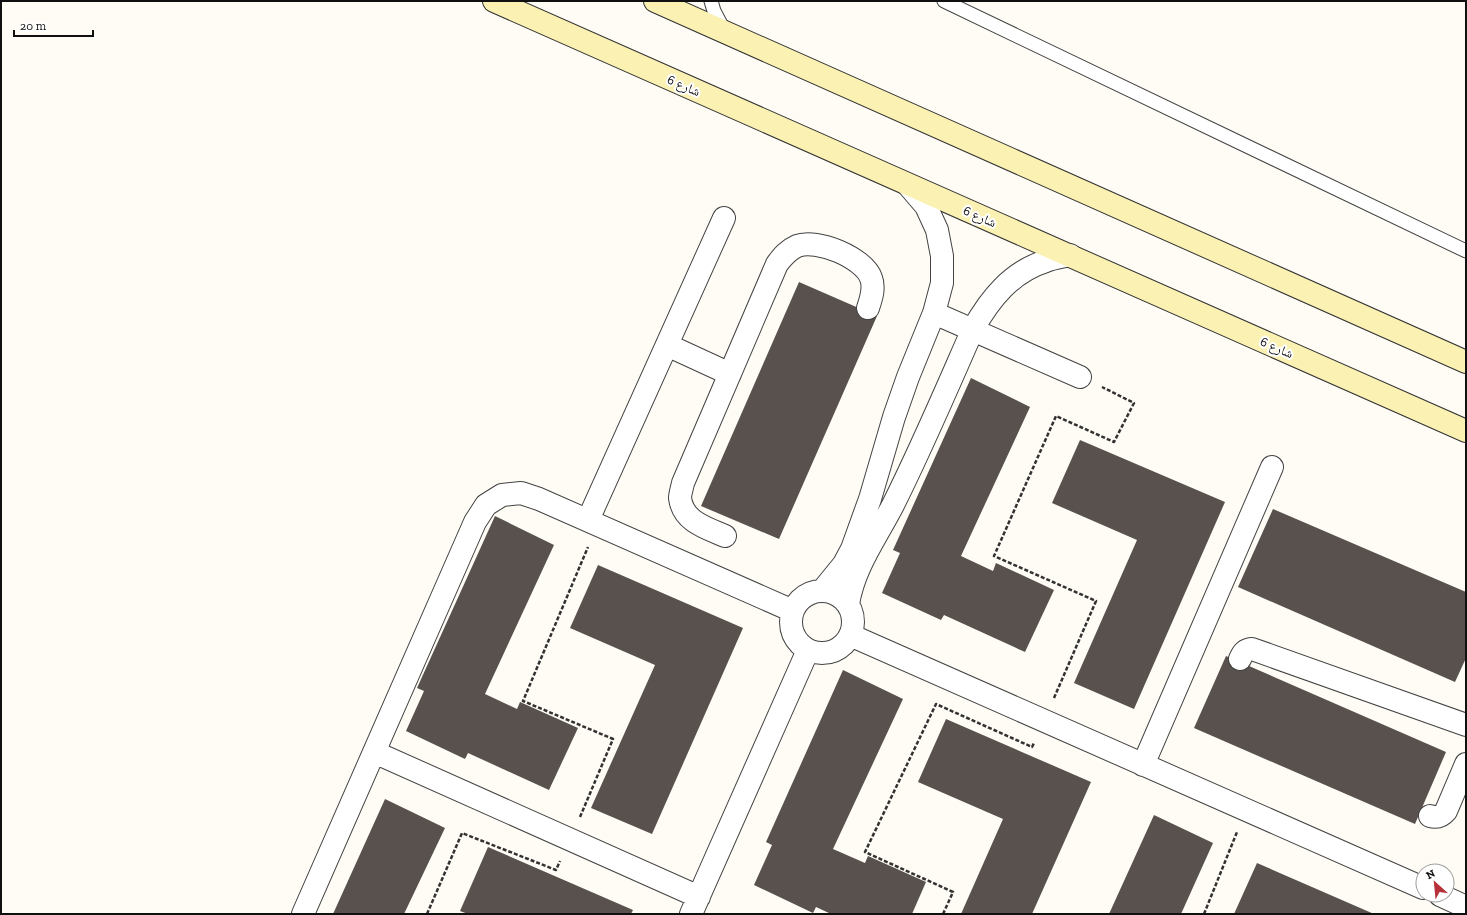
<svg xmlns="http://www.w3.org/2000/svg" width="1467" height="915" viewBox="0 0 1467 915" font-family="'Zilla Slab','Noto Naskh Arabic',serif">
	<rect width="100%" height="100%" fill="#fefcf4"/>
	<path fill="#58514d" d="M799 282 877 316 779 539 701 506Z
		M971 378 1030 407 961 556 993 571 996 563 1054 590 1025 652 944 615 941 620 882 593 900 553 893 550Z
		M1080 440 1225 502 1134 709 1074 683 1137 540 1052 503Z
		M1273 509 1466 592V658L1455 682 1238 587Z
		M495 516 554 545 485 694 517 709 520 702 578 728 549 790 468 753 465 759 406 731 424 691 417 688Z
		M598 565 743 628 652 834 591 808 655 665 570 628Z
		M1226 656 1446 752 1415 824 1194 728Z
		M843 670 903 699 833 849 865 863 868 856 926 882 912 914H831L816 907 813 913 754 885 772 845 766 842Z
		M946 719 1091 782 1032 914H961L1003 819 918 782Z
		M385 799 445 828 404 914H333Z
		M1154 815 1213 843 1181 914H1109Z
		M488 847 633 910 631 914H468L460 911Z
		M1257 863 1374 914H1234Z"/>
	<g fill="none" stroke-linecap="round" stroke-linejoin="round">
		<g stroke="#434343" stroke-width="15">
			<path id="service" d="M711 1 714 11 725 32
				M944 1 1466 251"/>
		</g>
		<g stroke="#434343" stroke-width="24">
			<path id="minor" d="M934 313 1080 377
				M667 345 730 374
				M588 520 724 218
				M725 536C707 528 683 522 680 498 680 494 682 488 683 483L777 264C783 256 788 250 797 246 817 238 864 258 871 278 875 288 871 299 868 308
				M822 591 844 564 852 549 870 499 894 417 908 377 934 313 942 283V256L937 230 926 206 908 185
				M791 622a31 31 0 1 1 62 0a31 31 0 1 1-62 0Z
				M848 604C854 567 876 538 893 505 922 447 947 388 973 329 990 299 1011 272 1046 261 1053 258 1062 257 1070 255
				M850 635 1423 888
				M1240 659C1243 652 1245 650 1252 649L1466 725
				M374 752 699 897
				M1143 765 1272 467
				M1430 816C1437 818 1441 817 1446 811L1466 764
				M1440 895 1466 907
				M303 914 475 522 486 505 502 495 521 493 539 499 793 611
				M691 914 808 650"/>
		</g>
		<g stroke="#323232" stroke-width="24">
			<path id="secondary" d="M494 1 1466 431
				M655 1 1466 362"/>
		</g>
		<path stroke="#323232" stroke-width="2.5" stroke-dasharray="4 2" stroke-linecap="butt" d="M1054 698 1096 601 994 556 1056 416 1114 442 1134 403 1102 387
			M580 817 613 739 523 701 588 547
			M427 914 462 833 556 870 560 861
			M943 914 953 892 865 852 936 704 1032 747 1034 743
			M1204 914 1237 832"/>
		<use href="#service" stroke="#fff" stroke-width="13"/>
		<use href="#minor" stroke="#fff" stroke-width="22"/>
		<use href="#secondary" stroke="#faf1b3" stroke-width="22"/>
	</g>
	<g text-anchor="middle" stroke-width="4" stroke-linejoin="round" paint-order="stroke">
		<g font-size="13" fill="#101010" stroke="#fff">
			<text transform="translate(684 85) rotate(24)" y="5">شارع 6</text>
			<text transform="translate(980 216) rotate(24)" y="5">شارع 6</text>
			<text transform="translate(1277 347) rotate(24)" y="5">شارع 6</text>
		</g>
	</g>
	<rect width="1467" height="915" fill="none" stroke="#101010" stroke-width="4"/>
	<g transform="translate(1435 883) rotate(333)"><circle r="19" fill="#ffffff" stroke="#9f9f9f"/>
	<path d="M0-3L7 15L0 10L-7 15Z" fill="#b83039"/>
	<text y="-6" font-size="11" font-weight="bold" text-anchor="middle" fill="#101010">N</text>
	</g>
	<path d="M14 30v6h79v-6" fill="none" stroke="#101010" stroke-width="2"/>
	<text x="20" y="30" font-size="12" fill="#101010" stroke="#ffffff" stroke-width="3" paint-order="stroke">20 m</text>
</svg>
